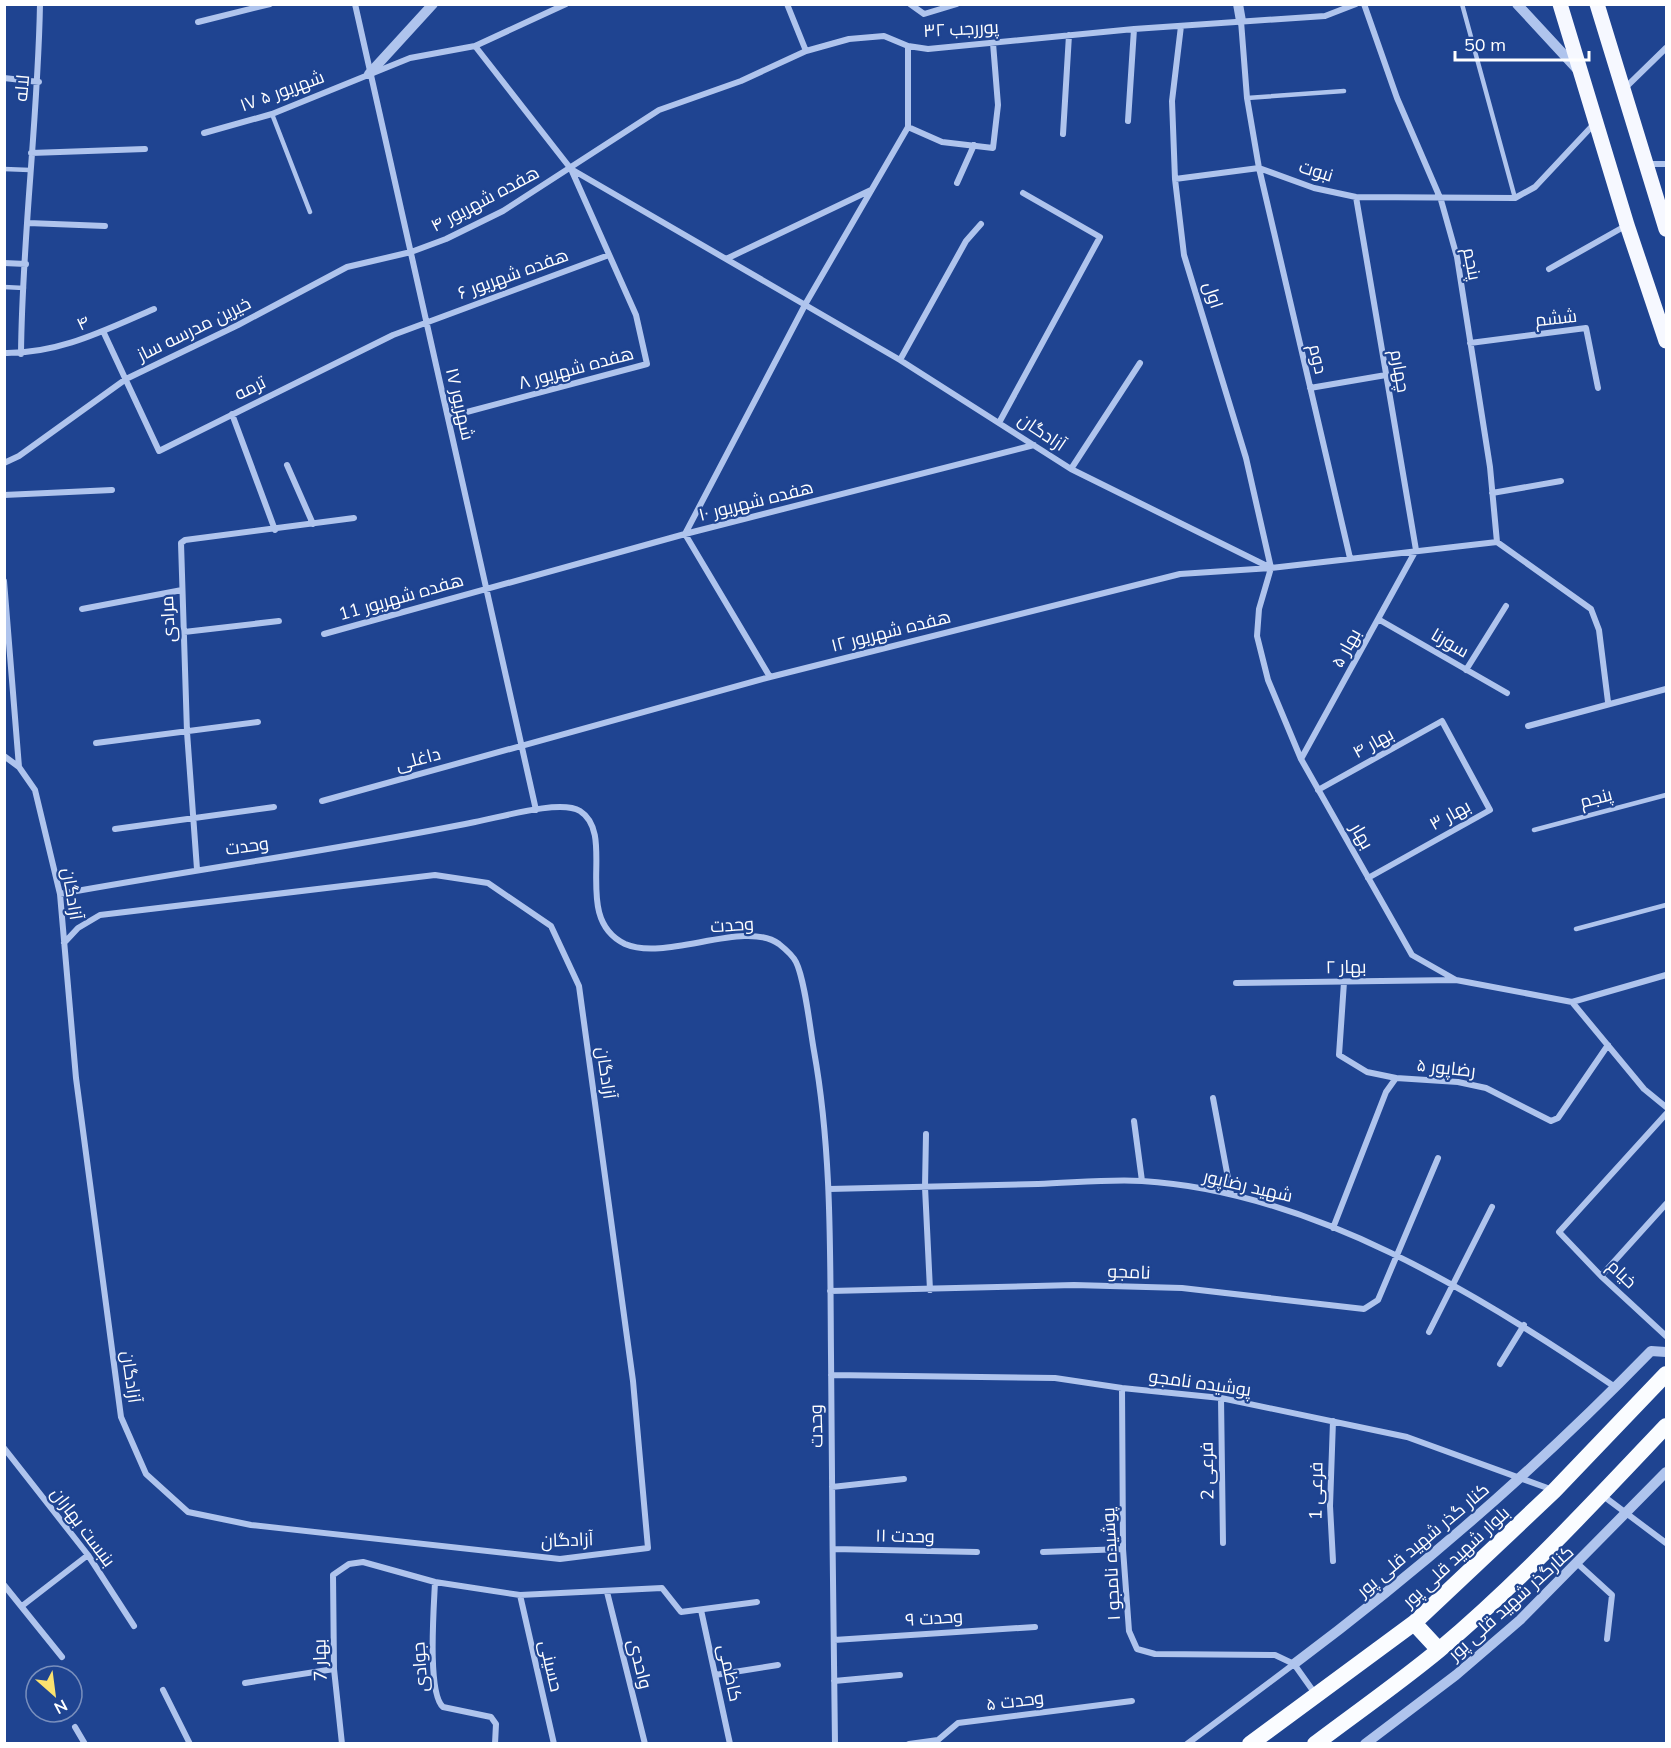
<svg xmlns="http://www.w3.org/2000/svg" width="1671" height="1748" viewBox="0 0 1671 1748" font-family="Mulish,Cairo,sans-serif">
	<rect width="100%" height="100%" fill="#1f4491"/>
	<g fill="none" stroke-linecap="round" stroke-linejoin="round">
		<path stroke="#afc4ed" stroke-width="4.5" d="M1462 4 1515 198
			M1247 98 1344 91
			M272 114 310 212
			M4 169 30 170
			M4 287 24 288
			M1534 830 1666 795
			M1576 929 1666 905"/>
		<path stroke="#afc4ed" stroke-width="6" d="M355 4 536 810
			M787 4 806 51
			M910 4 924 14 957 4
			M1364 4 1397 98 1441 200 1457 257 1490 467 1497 542
			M1241 21 1247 98 1259 168 1314 188 1356 197 1515 198 1535 187 1594 124
			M198 22 270 4
			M1181 26 1172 101 1175 179 1184 255 1246 458 1271 568 1259 609 1257 636 1268 680 1301 759 1412 955 1456 980 1572 1002 1666 975
			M475 46 571 169 900 360 1071 469 1269 567
			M908 46V127L942 142 993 148 998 105 993 43
			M4 78 39 82
			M1624 89 1666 48
			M1128 121 1134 29
			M204 133 272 114 410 58 475 46 566 4
			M1063 134 1069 35
			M31 153 145 149
			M1647 164H1666
			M1175 179 1259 168 1350 558
			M957 183 974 145
			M28 223 105 226
			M726 259 871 190
			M4 263 26 264
			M1549 269 1627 225
			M103 331 159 451 393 335 609 255
			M1470 343 1586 328 1598 388
			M4 353C59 354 105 330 154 309
			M21 354C22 237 38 121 40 4
			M900 360 966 241 981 224
			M1310 388 1386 375
			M232 414 275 530
			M448 417 647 364 636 315 571 169
			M1000 421 1100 237 1023 193
			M4 463 19 456 126 379 238 325 347 267 411 252 446 239 503 211 659 110 741 81 806 51 849 39 884 36 908 46 928 49 1134 29 1325 16 1356 4
			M287 465 313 524
			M1071 469 1140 363
			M1492 493 1561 481
			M4 495 112 490
			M4 581 19 767
			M82 609 182 590
			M1378 619 1507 693
			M184 632 279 621
			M324 634 685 534 1034 445
			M1466 670 1506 606
			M770 677 685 534 806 303 908 127
			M1528 726 1666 689
			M96 743 258 722
			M4 756 19 767 35 790 60 894 76 1078 121 1417 146 1474 188 1512 251 1525 560 1559 648 1548 633 1381 579 986 551 926 488 883 435 875 100 915 78 928 64 943
			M1301 759 1416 550 1356 197
			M1318 790 1442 721 1490 810 1368 878
			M322 801 770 677 1180 574 1271 568 1497 542 1591 609 1599 630 1608 702
			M115 829 274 807
			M197 869 187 732 181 543 185 540 354 518
			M60 894C198 869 337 850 475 822 498 818 560 799 580 811 618 835 570 918 625 944 666 962 745 919 779 944 784 948 793 956 796 962 805 980 810 1029 814 1051 832 1151 830 1254 831 1355 832 1485 833 1614 835 1744
			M1344 982 1339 1055 1367 1072 1396 1078
			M1236 983 1456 980
			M1572 1002 1644 1089 1666 1107
			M1213 1098 1231 1194
			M1666 1114 1559 1232 1601 1276 1666 1336
			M1134 1121 1142 1181
			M926 1134 925 1187 930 1290
			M829 1189C898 1187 968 1186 1038 1184 1072 1183 1108 1179 1142 1181 1311 1191 1479 1294 1615 1387
			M1333 1228 1386 1092 1396 1078 1458 1082 1486 1088 1551 1121 1558 1118 1608 1045
			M1601 1276 1666 1204
			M830 1291 1074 1285 1182 1288 1364 1309 1378 1300 1438 1158
			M1429 1332 1492 1207
			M1500 1364 1524 1325
			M831 1375 1055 1378 1122 1388 1221 1398 1407 1437 1553 1490
			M1122 1388 1123 1549 1129 1631 1137 1649 1155 1654 1275 1655 1294 1664
			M1221 1398 1223 1543
			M4 1448 88 1555 134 1626
			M832 1487 904 1479
			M1602 1495 1666 1543
			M833 1549 977 1552
			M1043 1552 1123 1549
			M1333 1561 1330 1506 1333 1421
			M1578 1564 1612 1595 1607 1639
			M435 1582C434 1606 427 1693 443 1707L491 1717 496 1724 495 1744
			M4 1585 62 1657
			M607 1592 645 1744
			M520 1595 554 1744
			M22 1606 88 1555
			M701 1610 730 1744
			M834 1640 1035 1627
			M1294 1664 1316 1695
			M715 1675 778 1665
			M834 1681 900 1675
			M245 1683 334 1669
			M163 1690 190 1744
			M75 1727 85 1744
			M342 1744 334 1669 333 1575 349 1564 363 1562 435 1582 520 1595 662 1588 681 1612 757 1602
			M909 1744 938 1740 958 1723 1132 1701
			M1187 1744 1294 1664"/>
		<path stroke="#afc4ed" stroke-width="10" d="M1238 4 1241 21
			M1517 4 1578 70
			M369 74 433 4
			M1294 1664C1421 1569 1540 1465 1651 1351L1666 1352
			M1365 1744 1456 1675 1520 1620 1666 1472"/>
		<path stroke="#f6f8ff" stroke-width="15" d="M1560 4 1627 225 1666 341
			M1597 4 1666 229"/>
		<path stroke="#fafcff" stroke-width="16" d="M1414 1623 1439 1650
			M1250 1744 1414 1623 1554 1491 1666 1374
			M1315 1744C1356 1713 1399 1683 1439 1650 1520 1582 1593 1503 1666 1426"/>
	</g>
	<g text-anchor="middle" stroke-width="4.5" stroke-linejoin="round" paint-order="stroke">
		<g font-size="18" fill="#fff" stroke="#1f4491">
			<text transform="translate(961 29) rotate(-3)" y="6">پوررجب ۳۲</text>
			<text transform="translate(22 88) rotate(-85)" y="6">لاله</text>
			<text transform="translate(282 91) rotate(-20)" y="6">۱۷ شهریور ۵</text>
			<text transform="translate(1316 171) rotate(17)" y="6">نبوت</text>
			<text transform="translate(485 199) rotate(-28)" y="6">هفده شهریور ۴</text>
			<text transform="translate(1472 264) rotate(79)" y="6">پنجم</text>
			<text transform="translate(513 274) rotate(-20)" y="6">هفده شهریور ۶</text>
			<text transform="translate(1213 295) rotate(72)" y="6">اول</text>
			<text transform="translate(1556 318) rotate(-6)" y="6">ششم</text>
			<text transform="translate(83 323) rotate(-25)" y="6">۴</text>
			<text transform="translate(194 329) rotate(-26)" y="6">خیرین مدرسه ساز</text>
			<text transform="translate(1318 359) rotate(77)" y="6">دوم</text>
			<text transform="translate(576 368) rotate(-15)" y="6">هفده شهریور ۸</text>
			<text transform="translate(1400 371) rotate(80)" y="6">چهارم</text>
			<text transform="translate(250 388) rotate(-26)" y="6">ترمه</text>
			<text transform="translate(460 404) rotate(77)" y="6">۱۷ شهریور</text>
			<text transform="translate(1042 432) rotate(34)" y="6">آزادگان</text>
			<text transform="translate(756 501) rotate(-14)" y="6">هفده شهریور ۱۰</text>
			<text transform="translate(401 597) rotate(-16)" y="6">هفده شهریور 11</text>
			<text transform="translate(168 619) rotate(-93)" y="6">مرادی</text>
			<text transform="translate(891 631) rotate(-14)" y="6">هفده شهریور ۱۲</text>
			<text transform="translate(1450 643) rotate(30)" y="6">سورنا</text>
			<text transform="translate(1346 648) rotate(-61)" y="6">بهار ۵</text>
			<text transform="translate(1373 743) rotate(-29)" y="6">بهار ۴</text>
			<text transform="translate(418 759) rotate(-15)" y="6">داغلی</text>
			<text transform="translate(1596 798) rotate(-15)" y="6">پنجم</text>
			<text transform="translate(1450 815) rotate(-29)" y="6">بهار ۳</text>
			<text transform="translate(1362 836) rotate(60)" y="6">بهار</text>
			<text transform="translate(247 846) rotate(-8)" y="6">وحدت</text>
			<text transform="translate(72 894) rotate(81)" y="6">آزادگان</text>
			<text transform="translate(732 925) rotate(-4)" y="6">وحدت</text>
			<text transform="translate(1346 967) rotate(-1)" y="6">بهار ۲</text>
			<text transform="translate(1446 1068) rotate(6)" y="6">رضاپور ۵</text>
			<text transform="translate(606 1073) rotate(82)" y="6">آزادگان</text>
			<text transform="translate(1248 1186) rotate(13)" y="6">شهید رضاپور</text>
			<text transform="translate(1129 1272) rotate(2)" y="6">نامجو</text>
			<text transform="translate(1622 1274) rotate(43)" y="6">خیام</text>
			<text transform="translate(131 1377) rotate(82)" y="6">آزادگان</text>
			<text transform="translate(1200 1383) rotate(8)" y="6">پوشیده نامجو</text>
			<text transform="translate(816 1426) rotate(-91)" y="6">وحدت</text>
			<text transform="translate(1207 1471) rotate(-91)" y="6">فرعی 2</text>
			<text transform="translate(1316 1491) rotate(-89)" y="6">فرعی 1</text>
			<text transform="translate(83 1527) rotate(53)" y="6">بنبست بهاران</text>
			<text transform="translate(905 1536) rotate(1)" y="6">وحدت ۱۱</text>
			<text transform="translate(567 1540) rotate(-2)" y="6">آزادگان</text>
			<text transform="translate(1423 1540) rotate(-40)" y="6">کنار گذر شهید قلی پور</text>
			<text transform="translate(1456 1557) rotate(-43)" y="6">بلوار شهید قلی پور</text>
			<text transform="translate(1111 1564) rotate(-93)" y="6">پوشیده نامجو ۱</text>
			<text transform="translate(1511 1603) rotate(-42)" y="6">کنارگذر شهید قلی پور</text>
			<text transform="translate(934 1618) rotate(-4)" y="6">وحدت ۹</text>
			<text transform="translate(320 1660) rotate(-92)" y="6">بهار 7</text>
			<text transform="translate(640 1664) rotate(76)" y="6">واحدی</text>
			<text transform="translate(551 1666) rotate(77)" y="6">حسینی</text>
			<text transform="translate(420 1667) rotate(-94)" y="6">جوادی</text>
			<text transform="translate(730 1673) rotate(78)" y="6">کاظمی</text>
			<text transform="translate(1015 1701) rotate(-7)" y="6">وحدت ۵</text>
		</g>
	</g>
	<rect width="1671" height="1748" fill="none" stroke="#ffffff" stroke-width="12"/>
	<g transform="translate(54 1694) rotate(152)"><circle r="28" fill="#1f4491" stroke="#798fbd" stroke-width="1.5"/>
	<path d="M0-4.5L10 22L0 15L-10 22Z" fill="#fbe26f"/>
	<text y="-9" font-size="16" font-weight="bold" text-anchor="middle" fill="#ffffff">N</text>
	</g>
	<path d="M1455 51v9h134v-9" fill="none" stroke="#ffffff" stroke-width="3"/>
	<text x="1464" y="51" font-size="18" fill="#ffffff" stroke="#1f4491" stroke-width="4.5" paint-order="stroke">50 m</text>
</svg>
